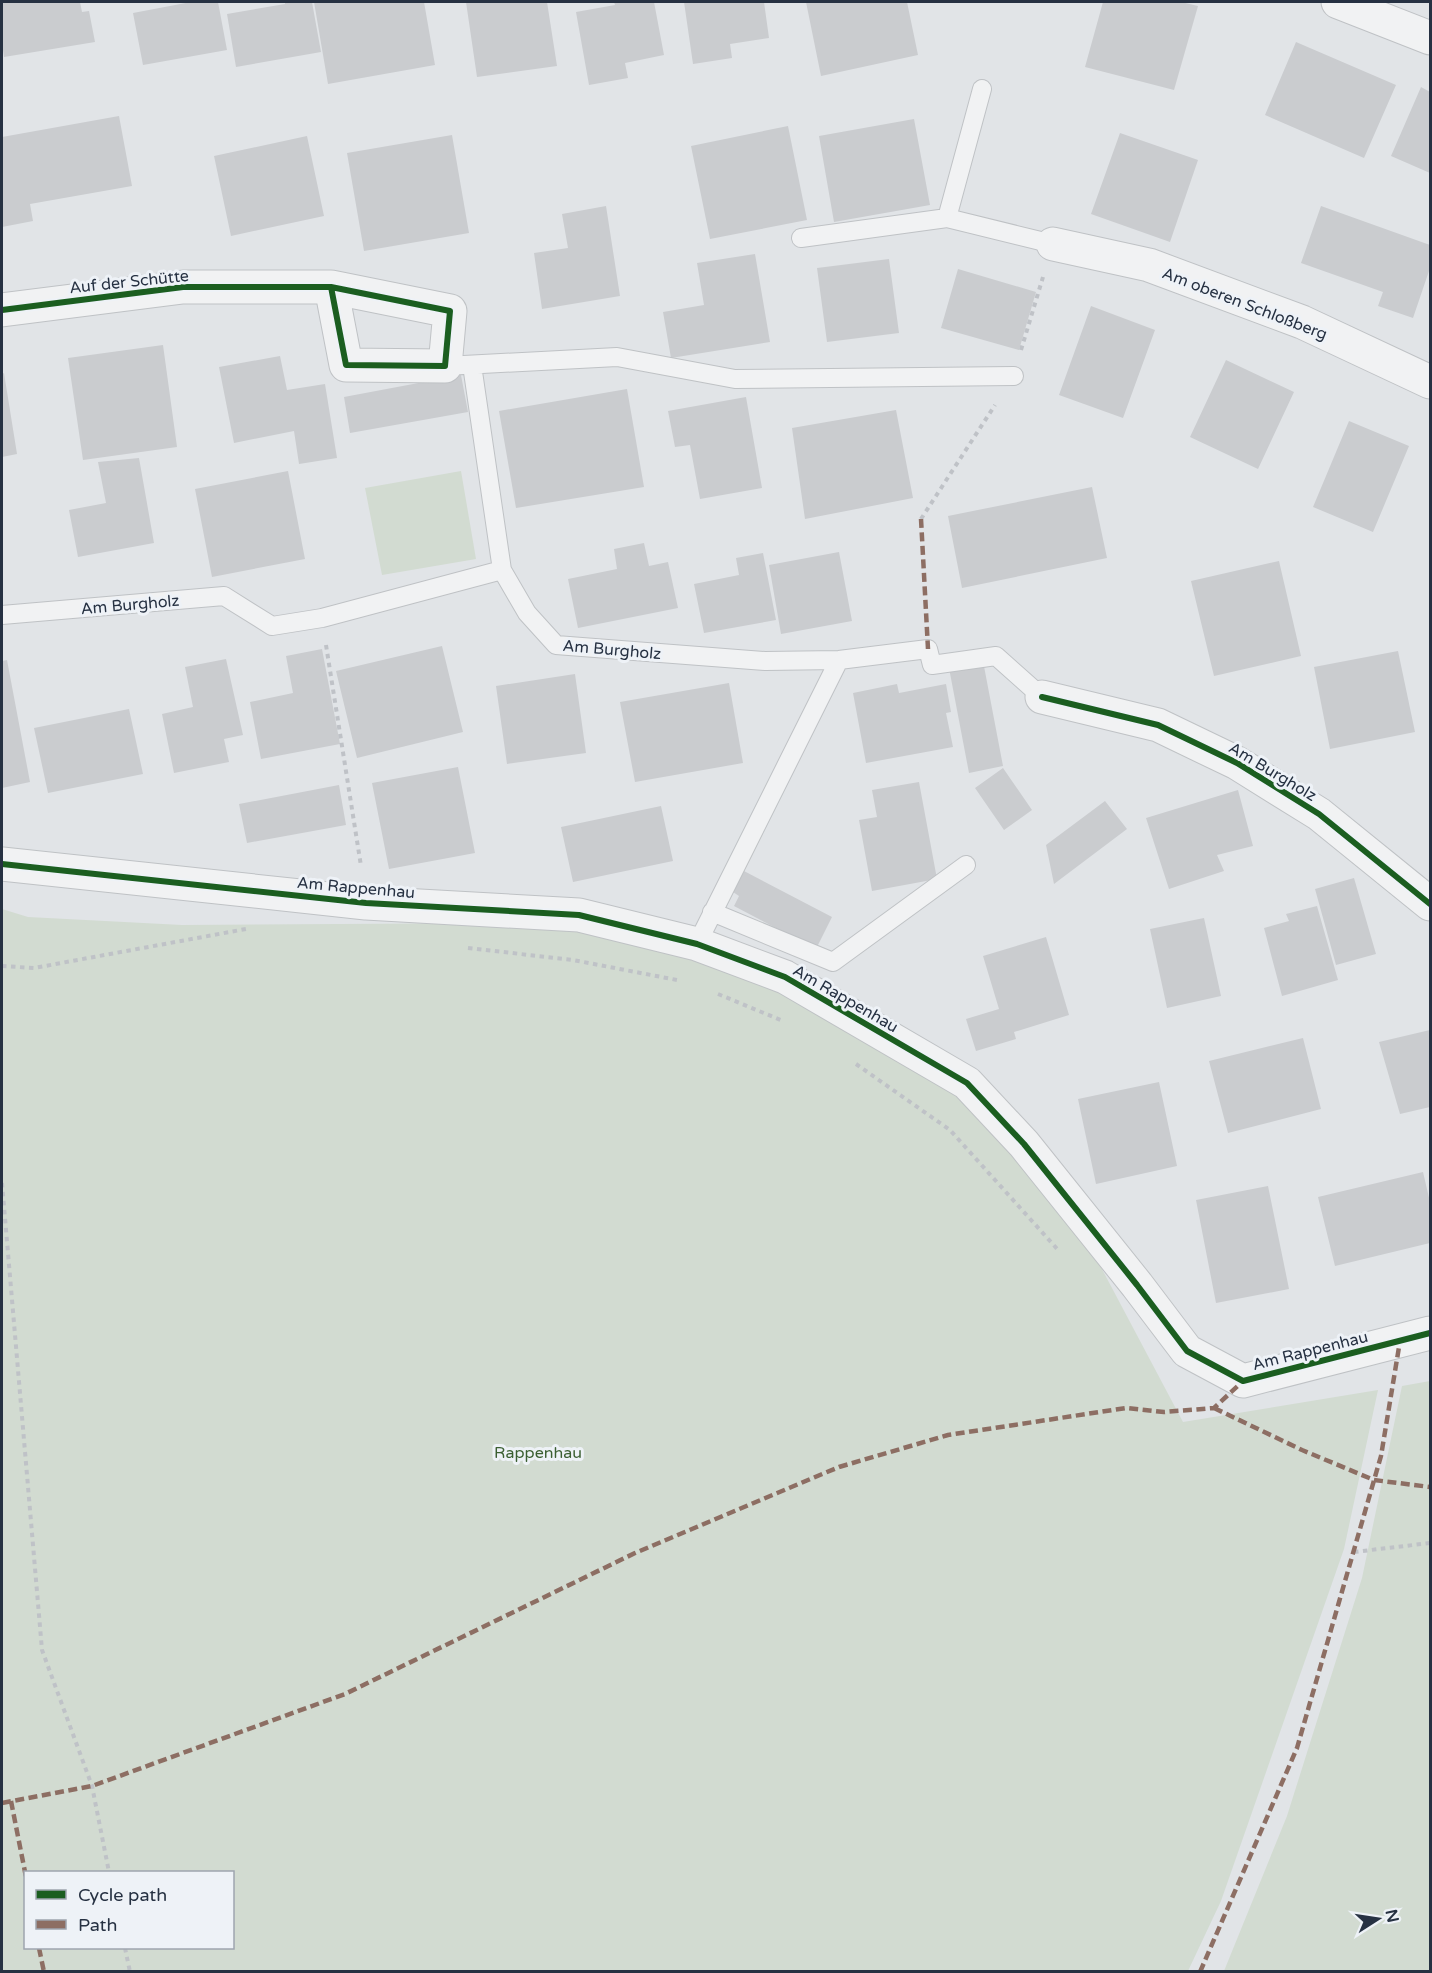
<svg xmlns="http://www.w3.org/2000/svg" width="1432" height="1973" viewBox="0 0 1432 1973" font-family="'Varela Round',sans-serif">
	<rect width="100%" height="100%" fill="#e1e4e7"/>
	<path fill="#d2dbd1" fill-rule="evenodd" d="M461 471 476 559 382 575 365 488Z
		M2 909 28 917 182 925 658 922 1033 1139 1183 1422 1378 1390 1344 1549 1221 1901 1188 1971 2 1972ZM26 1872H232V1948H26Z
		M1430 1381V1971H1224L1287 1816 1362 1578 1402 1386Z"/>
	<path fill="#cacccf" d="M2 2H80L82 12 89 11 95 42 4 57 2 43Z
		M191 2H218L227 50 143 65 133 13Z
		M285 2H312L321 52 236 67 227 14 285 4Z
		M314 2H424L435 65 328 84Z
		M466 2H547L557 66 477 77Z
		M614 2H654L664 55 625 63 628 78 589 85 576 12 615 5Z
		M684 2H764L769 38 730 44 732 58 693 64Z
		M806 2H907L918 55 821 76Z
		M1103 2H1181L1198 6 1174 90 1085 67Z
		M1296 42 1396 85 1364 158 1265 115Z
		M1421 87 1430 92V173L1391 156Z
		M119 116 132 186 30 204 33 221 2 227V137Z
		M914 119 930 205 834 222 819 136Z
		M788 126 807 220 710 239 691 146Z
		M1120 133 1198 160 1170 242 1091 214Z
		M452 135 469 233 364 251 347 153Z
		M307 136 324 216 231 236 214 156Z
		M606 206 620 296 542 309 534 253 568 248 562 214Z
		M1321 206 1430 245V268L1413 318 1378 306 1383 292 1301 263Z
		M755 254 770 342 671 358 663 312 704 305 697 263Z
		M889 259 899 333 827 342 817 268Z
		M958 269 1036 292 1019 350 941 328Z
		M1091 306 1155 330 1123 418 1059 395Z
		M163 345 177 447 83 460 68 358Z
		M280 356 287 390 325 384 337 458 299 464 294 431 234 443 219 367Z
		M1226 360 1294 392 1258 469 1190 437Z
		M4 373 17 454 2 457V374Z
		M461 375 468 412 350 433 344 397Z
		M627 389 644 487 516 508 499 411Z
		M746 397 762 488 700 499 690 445 675 447 668 411Z
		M896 410 913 498 805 519 792 428Z
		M1349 421 1409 446 1373 532 1313 507Z
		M139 458 154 543 78 557 69 510 106 503 98 462Z
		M288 471 305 559 212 577 195 489Z
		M1092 487 1107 558 962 588 948 516Z
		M644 543 649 566 668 562 678 608 578 628 568 579 617 569 614 549Z
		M839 552 852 621 781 634 769 565Z
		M763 553 776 620 704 633 694 584 739 575 736 558Z
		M1279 561 1301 656 1214 676 1191 581Z
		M442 646 463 732 357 758 336 671Z
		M322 649 340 744 261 759 250 702 293 693 286 656Z
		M1398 651 1415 732 1330 749 1314 667Z
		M226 659 243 735 224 739 229 762 174 773 162 714 193 707 185 667Z
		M7 660 30 782 2 788V661Z
		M983 661 1003 766 969 773 949 668Z
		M575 674 586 753 507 764 496 686Z
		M729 683 743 763 635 782 620 702Z
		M897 684 899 693 946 684 951 712 946 713 953 747 866 763 853 693Z
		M129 709 143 774 48 793 34 728Z
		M458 767 475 853 389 869 372 783Z
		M1003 768 1032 810 1004 830 975 788Z
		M919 782 937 879 872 891 859 820 877 817 872 790Z
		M339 785 346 825 247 843 239 804Z
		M1238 790 1253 846 1217 855 1224 871 1169 889 1146 818Z
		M1105 801 1127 829 1054 884 1046 845Z
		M661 806 673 861 573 882 561 827Z
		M744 871 832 917 816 949 734 906 739 896 733 892Z
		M1354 878 1376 954 1336 965 1315 889Z
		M1317 906 1338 980 1282 996 1264 928 1289 921 1286 914Z
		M1204 918 1221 996 1167 1008 1150 929Z
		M1046 937 1069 1015 1014 1032 1016 1039 976 1051 966 1019 999 1009 983 956Z
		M1430 1030V1107L1400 1114 1379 1042Z
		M1303 1038 1321 1109 1228 1133 1209 1061Z
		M1159 1082 1177 1166 1096 1184 1078 1099Z
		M1423 1172 1430 1202V1243L1335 1266 1318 1197Z
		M1268 1186 1289 1289 1216 1303 1196 1200Z"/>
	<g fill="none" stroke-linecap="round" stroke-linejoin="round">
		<g stroke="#bfc2c5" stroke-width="20">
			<path id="service" d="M982 89 947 218 1053 244
				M801 238 947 218
				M472 365 502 570
				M445 366 617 357 735 379 1014 376
				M2 615 224 596 272 626 322 618 502 570 527 613 556 645 765 661 839 660 928 649 932 665 996 656 1042 697
				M712 912 833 962 966 865
				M697 944 839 660"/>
		</g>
		<g stroke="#bfc2c5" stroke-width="35">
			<path id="minor" d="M1338 2 1430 38
				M1053 244 1149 265 1302 322 1430 382
				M2 310 183 287H331L450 311 445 366 346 365 331 287
				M1042 697 1158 725 1237 763 1319 814 1430 904
				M2 864 366 903 579 915 697 944 785 977 967 1083 1024 1144 1137 1285 1187 1351 1243 1381 1430 1333"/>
		</g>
		<path stroke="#bfc2c7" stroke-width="4" stroke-dasharray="4.5 4.5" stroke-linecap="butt" d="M1021 350 1043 277
			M921 519 995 405
			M326 645 361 866
			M468 948 573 960 677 980
			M2 966 34 968 246 929
			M718 994 783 1021
			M856 1064 950 1130 1059 1251
			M2 1183 42 1650 92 1786 109 1872
			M1354 1552 1430 1543
			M125 1948 130 1972"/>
		<use href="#service" stroke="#f1f2f3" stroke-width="18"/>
		<use href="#minor" stroke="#f1f2f3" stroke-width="33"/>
		<path stroke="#8d6e63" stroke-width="4.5" stroke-dasharray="9 4.5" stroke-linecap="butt" d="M921 519 928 649
			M1214 1408 1302 1450 1374 1480 1430 1487
			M11 1801 26 1877
			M2 1803 92 1786 345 1694 635 1553 839 1467 948 1435 1126 1408 1164 1412 1214 1408 1243 1381
			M39 1948 44 1972
			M1200 1972 1297 1748 1381 1456 1400 1341"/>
		<g stroke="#eef2f7" stroke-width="10">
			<path id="cycleway" d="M2 310 183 287H331L450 311 445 366 346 365 331 287
				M1042 697 1158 725 1237 763 1319 814 1430 904
				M2 864 366 903 579 915 697 944 785 977 967 1083 1024 1144 1137 1285 1187 1351 1243 1381 1430 1333"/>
		</g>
		<use href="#cycleway" stroke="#1b5e20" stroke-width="6"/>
	</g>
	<g text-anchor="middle" stroke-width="6" stroke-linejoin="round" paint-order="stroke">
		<g font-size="16" fill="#263142" stroke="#eef2f7">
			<text transform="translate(129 281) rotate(-6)" y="6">Auf der Schütte</text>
			<text transform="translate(1245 303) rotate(21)" y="6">Am oberen Schloßberg</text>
			<text transform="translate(130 604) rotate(-5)" y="6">Am Burgholz</text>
			<text transform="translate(612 649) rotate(5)" y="6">Am Burgholz</text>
			<text transform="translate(1273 771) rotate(31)" y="6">Am Burgholz</text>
			<text transform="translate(356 887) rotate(5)" y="6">Am Rappenhau</text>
			<text transform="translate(846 998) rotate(30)" y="6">Am Rappenhau</text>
			<text transform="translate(1310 1350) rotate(-14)" y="6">Am Rappenhau</text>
		</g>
		<g font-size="16" fill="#3b5f32" stroke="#eef2f7">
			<text x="538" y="1458">Rappenhau</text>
		</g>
	</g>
	<rect width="1432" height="1973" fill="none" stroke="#263142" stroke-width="6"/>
	<rect x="24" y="1871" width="210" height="78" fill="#eef2f7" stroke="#9ea5af" stroke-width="1.5"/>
	<rect x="36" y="1890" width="30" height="9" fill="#1b5e20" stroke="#9ea5af" stroke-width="1.5"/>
	<text x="78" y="1901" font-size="18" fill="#263142">Cycle path</text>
	<rect x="36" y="1920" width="30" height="9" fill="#8d6e63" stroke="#9ea5af" stroke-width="1.5"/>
	<text x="78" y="1931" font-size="18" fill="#263142">Path</text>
	<g transform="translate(1378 1919) rotate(78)" stroke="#eef2f7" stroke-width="4.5" paint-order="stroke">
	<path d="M0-4.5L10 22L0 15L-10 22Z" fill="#263142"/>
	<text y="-9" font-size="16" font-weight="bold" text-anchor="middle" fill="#263142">N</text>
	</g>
</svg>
